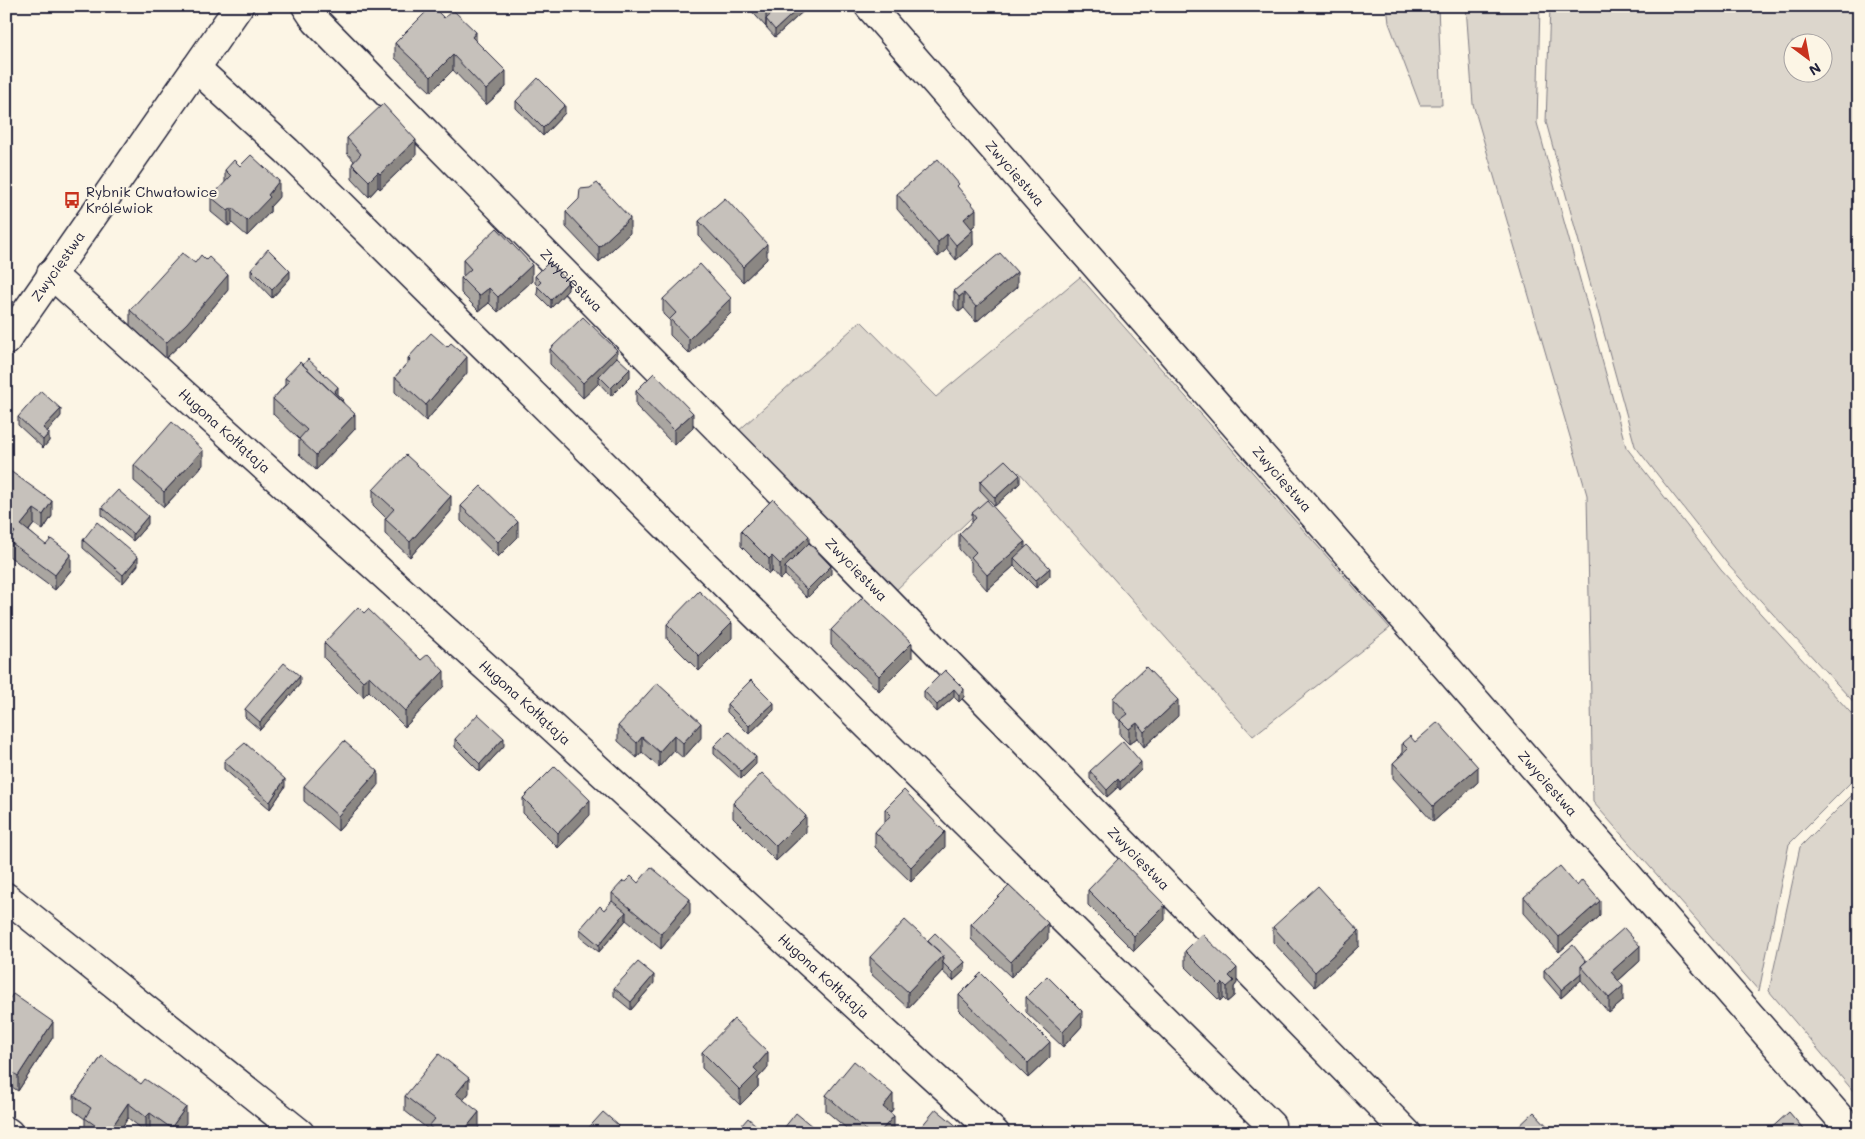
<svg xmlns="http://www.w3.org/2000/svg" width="1865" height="1139" viewBox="0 0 1865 1139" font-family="Mali,sans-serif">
	<rect width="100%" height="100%" fill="#fcf5e5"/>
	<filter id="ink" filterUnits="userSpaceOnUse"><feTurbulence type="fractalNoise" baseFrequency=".02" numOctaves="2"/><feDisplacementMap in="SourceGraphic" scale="10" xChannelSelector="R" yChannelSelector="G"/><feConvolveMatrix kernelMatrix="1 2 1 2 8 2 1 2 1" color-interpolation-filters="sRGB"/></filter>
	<g filter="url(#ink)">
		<path fill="#dcd6cc" stroke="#7f7c84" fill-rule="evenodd" d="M1387 6H1438L1442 105H1420L1389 23Z
			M1466 6H1540L1537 123 1626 447 1721 570 1859 722V774L1789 844 1759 991 1593 802 1587 495 1473 104Z
			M1550 6H1859V708L1729 566 1635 446 1546 122ZM1792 42H1822V72H1792Z
			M1080 277 1390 628 1253 736 1019 472 894 592 736 433 861 321 936 397Z
			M1859 788V1098L1769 991 1800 847Z"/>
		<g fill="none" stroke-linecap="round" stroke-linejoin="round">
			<g stroke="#22223b" stroke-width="31">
				<g id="minor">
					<path id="s1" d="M306 6 316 21 853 566 1407 1133"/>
					<path id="s2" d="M869 6 1853 1133"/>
					<path d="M196 68 287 151 1271 1125"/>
					<path id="s3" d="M51 274 539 715 995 1133"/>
					<path id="s4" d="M6 341 239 6"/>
					<path d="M6 897 300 1133"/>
					<path d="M6 1131 9 1133"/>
				</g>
			</g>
			<use href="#minor" stroke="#fcf5e5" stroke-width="28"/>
		</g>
		<path fill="#aaa6a1" stroke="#22223b" d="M747 6H809L775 37Z
			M444 18 476 41 506 87 486 105 453 70 431 92 395 58V43Z
			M516 101 565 113 543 136 516 108Z
			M347 138 416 155 380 189 378 187 369 197 352 179V164L354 161 347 153Z
			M240 166 279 197 270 207V212L247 236 232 223 228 226 211 212V197L225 183V170Z
			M897 194 976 224 972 228 973 245 956 260 947 249 938 257 897 209Z
			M566 212 630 233 599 262 566 227Z
			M699 221 767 259 743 282 699 236Z
			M463 260 532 281 498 312 489 303 479 311 461 293V278L464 276 463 275Z
			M195 263 228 290 187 338 166 358 130 325V310Z
			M251 269 290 278 272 298 251 276Z
			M535 276 568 290 551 308 537 294 538 286 535 283Z
			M1017 287 976 322 964 308 959 312 954 306V291Z
			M663 299 731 313 689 354 670 335V321L663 314Z
			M550 349 617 357 630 377 611 396 599 383 583 398 550 364Z
			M408 358 467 373 426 421 395 392V377L408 362Z
			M285 378 338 395 343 402 355 429 316 470 299 454V439L273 414V399L285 385Z
			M636 391 693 428 674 445 636 406Z
			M61 416 47 432 49 441 43 448 18 425V417Z
			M134 465H203L164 507 134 481Z
			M6 468 52 516 43 530 34 524 29 531 71 570 55 590 9 556V543L6 541Z
			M980 482 1020 483 995 506 980 490Z
			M373 490 451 511 410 557 385 534V519L386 518 373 505Z
			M461 506 518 537 498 557 461 521Z
			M102 507 148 524 133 541 102 515Z
			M972 513 1025 549 1050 576 1036 588 1014 566 987 590 971 572V562L959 549V534L972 522Z
			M741 531 809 543 831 574 807 598 785 575 780 580 772 571 769 574 741 546Z
			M83 540 138 565 123 583 83 548Z
			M667 624 732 638 699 671 667 639Z
			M831 630 912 658 879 691 831 645Z
			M324 643 444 686 405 727 369 691 363 697 324 658Z
			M945 670 964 697 959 702 954 697 937 712 924 698V691Z
			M300 684 260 730 245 717V709Z
			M1113 698 1178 716 1144 747 1137 738 1129 744 1120 735V721L1113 713Z
			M727 704 774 710 749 734 727 712Z
			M618 726 701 738 683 758 674 750 659 767 642 752 637 758 618 741Z
			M455 739 504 746 480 772 455 747Z
			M1402 743 1478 782 1433 822 1393 778V763L1402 754Z
			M714 746 756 764 741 779 714 754Z
			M224 761 285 787 270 809 224 769Z
			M1141 770 1120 790 1118 787 1107 797 1090 779V771Z
			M304 786H378L338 831 304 801Z
			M523 798 590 815 558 848 523 813Z
			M733 803 806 832 776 861 733 818Z
			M885 809 945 847 911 882 875 847V832L885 821Z
			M625 882 638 883 690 914 661 949 626 920 599 952 580 937V929L604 910 612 901V893Z
			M1088 890 1165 920 1134 951 1088 905Z
			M1524 897 1600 916 1559 952 1524 913Z
			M971 924 1048 939 1011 977 971 939Z
			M1273 927 1359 946 1315 987 1273 942Z
			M927 941 965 970 953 981 942 971 908 1008 870 973V957Z
			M1185 951 1237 983 1234 987V996L1227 1002 1223 998 1220 1001 1185 966Z
			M1586 961H1640L1618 981 1623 1001 1609 1013 1581 980 1561 998 1544 978V970Z
			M654 983 631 1010 614 996V988Z
			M959 995 1050 1057 1028 1078 959 1010Z
			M1026 997 1082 1026 1063 1047 1026 1012Z
			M6 1003 53 1037 18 1091 6 1083Z
			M702 1052 768 1067 758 1078V1087L740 1105 702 1068Z
			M102 1056 186 1123 178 1133H156L150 1128 146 1132 128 1118 118 1133H85V1119L74 1111V1096Z
			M469 1093 463 1100 479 1127 474 1133H429V1130L405 1111V1096Z
			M826 1095 893 1109 890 1113 894 1131 892 1133H852L826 1111Z"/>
		<path fill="#8b8783" stroke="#22223b" d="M772 6H789L766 19V27V12Z
			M801 6H809L775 37V30Z
			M476 32V47L472 37Z
			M453 55V70L431 92V77Z
			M506 71V87L486 105V90Z
			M565 105V113L543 136V128Z
			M416 140V155L380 189V174Z
			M378 172V187L369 197V181Z
			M279 181V197L270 207V212L247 236V221L268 195Z
			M232 208V223L228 226V211Z
			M976 209V224L964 235V219Z
			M630 218V233L599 262V247Z
			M973 230V245L956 260V245Z
			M947 234V249L938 257V242Z
			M767 244V259L743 282V267Z
			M532 265V281L498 312V297Z
			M290 271V278L272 298V290Z
			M1017 272V287L976 322V307Z
			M228 275V290L187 338 166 358V343Z
			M568 282V290L551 308V300Z
			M489 288V303L479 311V296Z
			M964 293V308L959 312V297Z
			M731 298V313L689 354V339Z
			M617 350V365L599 376V383L583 398V383Z
			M467 357V373L426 421V405Z
			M630 369V377L611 396V388Z
			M338 387V395L334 400V392Z
			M61 409V416L43 436V428Z
			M693 413V428L674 445V430Z
			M355 414V429L316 470V455Z
			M49 433V441L43 448V440Z
			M203 450V465L164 507V492Z
			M1020 475V483L995 506V498Z
			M451 496V511L410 557V542Z
			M52 501V516L43 530V515Z
			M34 509V524L21 540V525Z
			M148 516V524L133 541V534Z
			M518 522V537L498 557V542Z
			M809 536V551L785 567V575L780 580V564Z
			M1025 542V557L1014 558V566L987 590V575Z
			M71 554V570L55 590V575Z
			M772 556V571L769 574V559Z
			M138 557V565L123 583V575Z
			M831 566V574L807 598V590Z
			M1050 568V576L1036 588V580Z
			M732 623V638L699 671V656Z
			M912 643V658L879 691V676Z
			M444 671V686L405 727V711Z
			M300 676V684L260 730V722Z
			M369 676V691L363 697V681Z
			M954 689V697L937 712V705Z
			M964 689V697L959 702V695Z
			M1178 700V716L1144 747V732Z
			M774 703V710L749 734V726Z
			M701 723V738L683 758V743Z
			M1137 723V738L1129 744V729Z
			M674 735V750L659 767V752Z
			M642 737V752L637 758V743Z
			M504 738V746L480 772V764Z
			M756 757V764L741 779V771Z
			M1141 762V770L1120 790V782Z
			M1478 767V782L1433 822V806Z
			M378 771V786L338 831V816Z
			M285 779V787L270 809V802Z
			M1118 779V787L1107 797V790Z
			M590 800V815L558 848V833Z
			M806 816V832L776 861V846Z
			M945 832V847L911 882V867Z
			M690 899V914L661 949V934Z
			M1600 901V916L1559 952V937Z
			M1165 905V920L1134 951V936Z
			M626 912V920L599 952V945Z
			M1048 923V939L1011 977V962Z
			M1359 931V946L1315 987V972Z
			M1640 946V961L1611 987V972Z
			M943 955V970L908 1008V992Z
			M965 962V970L953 981V973Z
			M1237 968V983L1234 987V996L1227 1002V987L1229 976Z
			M1581 973V980L1561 998V990Z
			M654 975V983L631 1010V1002Z
			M1223 983V998L1220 1001V986Z
			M1623 986V1001L1609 1013V998Z
			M1082 1011V1026L1063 1047V1032Z
			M53 1022V1037L18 1091V1076Z
			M1050 1042V1057L1028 1078V1063Z
			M768 1052V1067L758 1078V1087L740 1105V1090L754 1068Z
			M469 1078V1093L456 1109V1094Z
			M893 1094V1109L883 1122V1107Z
			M128 1103V1118L118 1133H108Z
			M186 1107V1123L178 1133H171V1128Z
			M479 1112V1127L474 1133H462Z
			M150 1113V1128L146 1132V1117Z
			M894 1116V1131L892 1133H879Z
			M813 1127V1133H808Z"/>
		<path fill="#c6c1bb" stroke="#22223b" d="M432 6 444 18 453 10 476 32 472 37 506 71 486 90 453 55 431 77 395 43Z
			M761 6H772L766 12Z
			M780 6H801L775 30 766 19Z
			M538 78 565 105 543 128 516 101Z
			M383 104 416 140 380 174 378 172 369 181 352 164 361 154 347 138Z
			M251 155 279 181 268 195 270 197 247 221 232 208 228 211 211 197 231 176 225 170 234 160 240 166Z
			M938 159 959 184 957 186 976 209 964 219 973 230 956 245 947 234 938 242 897 194Z
			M597 183 630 218 599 247 566 212 579 199 580 189 590 188Z
			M725 198 767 244 743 267 699 221Z
			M497 228 532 265 498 297 489 288 479 296 461 278 471 269 463 260Z
			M268 249 290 271 272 290 251 269Z
			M182 253 195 263 201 255 206 260 209 257 228 275 187 323 166 343 130 310Z
			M1000 253 1017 272 976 307 964 293 959 297 954 291Z
			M549 262 568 282 551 300 537 286 541 282 535 276Z
			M700 264 731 298 689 339 670 319 676 313 663 299Z
			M583 317 617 350 583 383 550 349Z
			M431 333 447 347 451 343 467 357 426 405 395 377 410 360 408 358Z
			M617 357 630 369 611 388 599 376Z
			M308 359 338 387 334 392 343 400 342 401 303 365Z
			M300 362 355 414 316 455 299 439 307 430 273 399 289 381 285 378Z
			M654 373 693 413 674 430 636 391Z
			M41 391 61 409 43 428 49 433 43 440 18 417Z
			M172 422 203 450 164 492 134 465Z
			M406 455 451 496 410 542 385 519 394 509 373 490Z
			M1005 460 1020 475 995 498 980 482Z
			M6 468 52 501 43 515 34 509 21 525 46 545 51 539 71 554 55 575 9 541 15 532 6 526Z
			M481 486 518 522 498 542 461 506Z
			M118 490 148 516 133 534 102 507Z
			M773 499 809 536 780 564 772 556 769 559 741 531Z
			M987 500 1025 542 987 575 971 557 976 552 959 534 976 518 972 513Z
			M97 522 138 557 123 575 83 540Z
			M809 543 831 566 807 590 785 567Z
			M1028 545 1050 568 1036 580 1014 558Z
			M699 591 732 623 699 656 667 624Z
			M863 597 912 643 879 676 831 630Z
			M358 607 364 613 368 609 421 660 428 654 444 671 405 711 369 676 363 681 324 643Z
			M284 663 300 676 260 722 245 709Z
			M1146 667 1178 700 1144 732 1137 723 1129 729 1120 720 1128 714 1113 698Z
			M945 670 964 689 959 695 954 689 937 705 924 691Z
			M751 680 774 703 749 726 727 704Z
			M657 683 701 723 683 743 674 735 659 752 642 737 637 743 618 726Z
			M478 714 504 738 480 764 455 739Z
			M1438 722 1478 767 1433 806 1393 763 1408 749 1402 743 1410 736 1415 742Z
			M729 731 756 757 741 771 714 746Z
			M344 741 378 771 338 816 304 786Z
			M1123 741 1141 762 1120 782 1118 779 1107 790 1090 771Z
			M245 743 285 779 270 802 224 761Z
			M555 766 590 800 558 833 523 798Z
			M762 773 806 816 776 846 733 803Z
			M904 790 945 832 911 867 875 832 891 815 885 809Z
			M1119 858 1165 905 1134 936 1088 890Z
			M1560 866 1577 886 1582 880 1600 901 1559 937 1524 897Z
			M651 867 690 899 661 934 612 893 623 881 625 882 631 876 638 883Z
			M1009 886 1048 923 1011 962 971 924Z
			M1318 886 1359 931 1315 972 1273 927Z
			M612 901 626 912 599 945 580 929 600 906 604 910Z
			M905 920 943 955 908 992 870 957Z
			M1624 928 1640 946 1611 972 1623 986 1609 998 1581 966Z
			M935 933 965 962 953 973 943 963V955L927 941Z
			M1202 934 1237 968 1229 976 1234 981 1227 987 1223 983 1220 986 1185 951Z
			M1573 945 1586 961 1581 966V973L1561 990 1544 970Z
			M638 962 654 975 631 1002 614 988Z
			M981 973 1050 1042 1028 1063 959 995Z
			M1047 976 1082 1011 1063 1032 1026 997Z
			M13 994 53 1022 18 1076 6 1068V1003Z
			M734 1019 768 1052 754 1068 758 1072 740 1090 702 1052Z
			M439 1054 469 1078 456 1094 479 1112 462 1133H438L429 1126 435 1119 405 1096Z
			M102 1056 141 1084 145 1079 186 1107 171 1128 150 1113 146 1117 128 1103 108 1133H106L85 1118 91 1108 74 1096Z
			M854 1061 893 1094 883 1107 894 1116 879 1133H869L826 1095Z
			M936 1109 965 1133H916Z
			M603 1112 618 1125 615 1129 619 1133H584Z
			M1534 1112 1554 1133H1512Z
			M1789 1112 1807 1133H1766Z
			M796 1113 813 1127 808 1133H780Z
			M748 1118 765 1133H735Z"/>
	</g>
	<defs>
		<g id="bus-bare" transform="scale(1.35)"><path d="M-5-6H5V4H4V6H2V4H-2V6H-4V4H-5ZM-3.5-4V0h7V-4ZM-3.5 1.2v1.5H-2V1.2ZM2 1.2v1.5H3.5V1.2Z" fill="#c8321e" stroke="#fcf5e5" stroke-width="2.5" paint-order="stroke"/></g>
	</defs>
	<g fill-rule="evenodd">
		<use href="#bus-bare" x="72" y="200"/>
	</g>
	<g text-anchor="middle" stroke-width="4.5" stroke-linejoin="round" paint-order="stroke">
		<g font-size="14" fill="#22223b" stroke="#fcf5e5">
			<text dy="5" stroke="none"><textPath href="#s2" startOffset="222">Zwycięstwa</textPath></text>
			<text dy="5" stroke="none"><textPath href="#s4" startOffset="91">Zwycięstwa</textPath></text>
			<text dy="5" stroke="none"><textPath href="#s1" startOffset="382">Zwycięstwa</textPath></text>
			<text dy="5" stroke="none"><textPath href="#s3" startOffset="234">Hugona Kołłątaja</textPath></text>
			<text dy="5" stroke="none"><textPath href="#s2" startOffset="628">Zwycięstwa</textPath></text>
			<text dy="5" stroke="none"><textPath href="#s1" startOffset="788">Zwycięstwa</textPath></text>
			<text dy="5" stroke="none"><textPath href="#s3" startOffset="639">Hugona Kołłątaja</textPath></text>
			<text dy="5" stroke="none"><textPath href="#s2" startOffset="1032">Zwycięstwa</textPath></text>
			<text dy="5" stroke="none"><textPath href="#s1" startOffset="1192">Zwycięstwa</textPath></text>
			<text dy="5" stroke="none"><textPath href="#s3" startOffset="1044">Hugona Kołłątaja</textPath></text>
		</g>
		<g font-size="14" fill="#22223b" stroke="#fcf5e5" text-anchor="start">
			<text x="86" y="197">Rybnik Chwałowice<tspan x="86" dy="16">Królewiok</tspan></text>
		</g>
	</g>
	<rect width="1865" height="1139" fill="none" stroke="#fcf5e5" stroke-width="25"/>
	<rect x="12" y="12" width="1840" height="1114" fill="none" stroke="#22223b" stroke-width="2" filter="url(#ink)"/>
	<g transform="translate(1808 58) rotate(148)"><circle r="24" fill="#fcf5e5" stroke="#a5a1a1"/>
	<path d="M0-4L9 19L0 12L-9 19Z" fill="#c8321e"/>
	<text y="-8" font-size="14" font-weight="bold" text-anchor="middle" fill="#22223b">N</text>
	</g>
</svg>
